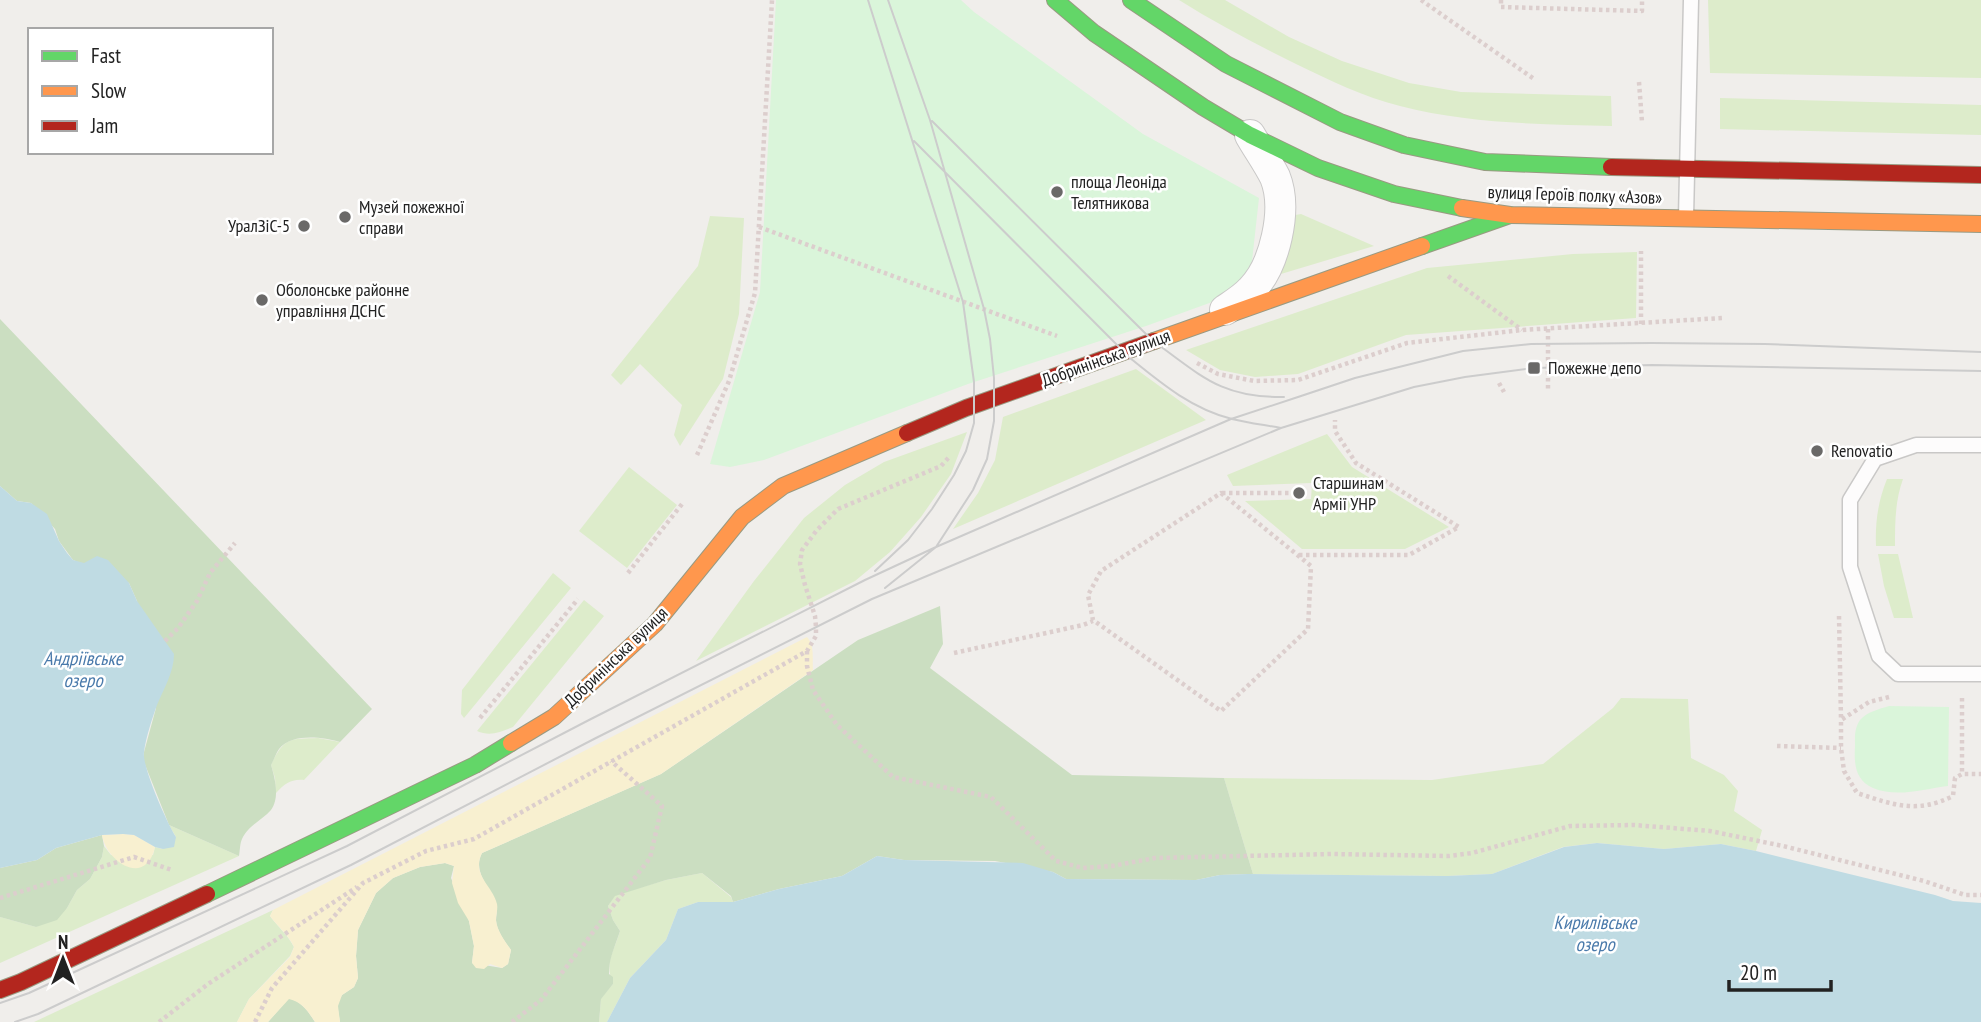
<svg xmlns="http://www.w3.org/2000/svg" width="1981" height="1022" viewBox="0 0 1981 1022" font-family="'PT Sans Narrow',sans-serif">
	<rect width="100%" height="100%" fill="#f0eeeb"/>
	<path fill="#ddeccb" d="M1179 0H1225L1289 37 1342 61 1409 83 1461 92 1611 96 1612 126C1541 124 1469 124 1400 106 1364 97 1329 80 1296 64 1256 44 1217 24 1179 0Z
		M1708 0H1981V78L1710 73Z
		M1720 98 1981 105V135L1720 129Z
		M1301 214 1374 246 1281 274 1291 237 1290 216Z
		M710 216 744 218 739 314 723 379 680 446 674 435 682 405 640 364 621 385 611 375 698 266Z
		M1637 252 1636 318 1406 335 1298 374 1255 377 1220 370 1186 350 1427 268 1573 254Z
		M1136 369 1206 420 953 529 978 493 995 460 1003 417Z
		M967 432 951 474 921 517 890 552 855 581 696 661 754 581 804 518 845 485 884 462Z
		M1327 434 1352 467 1449 527 1405 549H1302L1245 501 1311 499 1312 483 1233 486 1227 475Z
		M629 467 677 505 627 568 579 531Z
		M1887 479H1903C1895 501 1895 523 1895 546H1876C1875 523 1878 501 1887 479Z
		M1878 554H1898L1913 618H1894L1884 586Z
		M553 573 571 588 464 718 461 714 462 690Z
		M584 600 604 616 513 727C501 732 490 737 477 731Z
		M1621 698 1688 699 1691 758 1724 775 1738 791 1734 811 1762 830 1756 851 1721 844 1664 849 1597 843 1563 847 1492 874 1447 876 1253 874 1224 778 1432 780 1543 764 1613 708Z
		M318 738 340 742 304 780C290 779 285 784 276 793L275 778 271 765C284 737 290 739 318 738Z
		M169 825 239 856 0 963V917L36 927 67 908 77 890 90 879 102 857 104 846 111 855H153L155 847 163 849 176 837Z
		M702 873 731 897 733 902H698L678 909 666 940 630 978 607 1022H599L601 998 613 984C604 962 614 952 620 931L613 920 608 906 615 895 666 880Z
		M273 910 270 916C278 927 288 935 294 947L290 956 249 999 237 1022H34Z"/>
	<path fill="#cbdec1" d="M0 319 372 709 340 742C322 737 292 733 279 749 276 753 274 760 271 765 275 778 280 798 271 810 262 820 248 826 242 839 240 843 240 850 239 856L169 825 144 762V752L156 708 137 601 129 583 73 560 59 541 55 529 31 503 17 501 0 486Z
		M940 606 943 644 930 668 1072 775 1224 778 1253 874 1220 875 1196 880 1066 879 1053 872 995 861 904 860 877 856 842 876 779 889 733 902 731 896 702 873 666 880 615 896 608 906 613 920 620 931C615 947 609 957 609 974L613 977V984L601 999 599 1022H340L337 1004 342 995 354 987 358 978 356 956 358 930 376 893 393 878 420 867 445 863 454 866 451 878 469 921 474 946 472 963 502 968 508 964 511 950C505 942 497 931 496 921 496 915 498 909 496 904 490 887 472 872 482 853L661 774 858 640Z
		M102 835 104 846 102 857 90 879 77 890 67 908 57 920 36 927 0 917V868L37 860 56 848Z
		M289 998C302 1002 308 1011 315 1022H268Z"/>
	<path fill="#f8f0d0" d="M807 637C815 646 812 658 813 670L661 774 482 853C471 875 493 886 497 904 498 909 496 915 496 920 497 931 505 941 511 950L508 964 502 968 490 964 484 969 476 968 472 963 474 946 469 921 458 903 452 883 454 866 445 863 420 867 393 878 376 893 358 930 356 956 358 978 354 987 342 995 338 1006 340 1022H315C308 1011 302 1002 289 999L268 1022H237L249 999 290 957 294 947C289 935 278 927 270 916L273 910Z
		M123 834 134 835 155 847C146 887 107 863 102 835Z"/>
	<path fill="#daf5da" d="M776 0H961L974 12 1143 134 1259 198 1252 261 1246 274 1226 297 1146 326 968 384 764 460 730 467 710 464 760 292Z
		M1889 706 1949 707 1948 786C1924 789 1897 798 1873 788 1855 780 1854 764 1855 746 1855 737 1854 729 1860 720 1867 712 1879 709 1889 706Z"/>
	<path fill="#bfdbe3" d="M0 486 17 501 31 503 47 514 59 541 67 553 73 560 84 563 97 556 108 560 129 583 137 601 174 654C174 672 164 688 157 705 152 719 146 737 144 752 142 767 167 823 176 837L174 847 163 849 155 847 134 835 123 834 102 835 56 848 37 860 0 868Z
		M1597 843 1664 849 1721 844 1756 851 1935 895 1953 901 1981 903V1022H607L630 978 666 940 678 909 698 902H733L779 889 842 876 877 856 904 860 1023 863 1053 872 1066 879 1196 880 1220 875 1248 874 1447 876 1492 874 1564 847Z"/>
	<g fill="none" stroke-linecap="round" stroke-linejoin="round">
		<g stroke="#c9c8c7" stroke-width="17">
			<path id="lane" d="M1686 217 1691 0
				M1981 445H1916L1875 459 1850 500V567L1879 656 1898 674H1981"/>
		</g>
		<g stroke="#c9c8c7" stroke-width="32">
			<path id="street" d="M1225 310C1234 304 1244 298 1251 290 1275 266 1288 209 1275 177 1268 163 1258 149 1250 135"/>
		</g>
		<g stroke="#999a82" stroke-width="18">
			<path id="fast" d="M1055 0 1094 33 1203 107 1250 135 1318 168 1394 194 1462 208
				M1131 0 1226 64 1340 122 1404 145 1485 162 1611 167
				M1422 246 1510 215
				M207 894 475 765 511 743"/>
		</g>
		<g stroke="#999a82" stroke-width="18">
			<path id="slow" d="M1462 208 1510 215 1981 224
				M1154 341 1422 246
				M511 743 554 717 655 624 742 517 783 486 907 433"/>
		</g>
		<g stroke="#999a82" stroke-width="18">
			<path id="jam" d="M1611 167 1981 175
				M907 433 966 408 1154 341
				M0 990 21 982 207 894"/>
		</g>
		<path stroke="#dccecd" stroke-width="4.5" stroke-dasharray="3.5 3.5" stroke-linecap="butt" d="M1421 0 1534 79
			M1501 0V7L1642 11V0
			M1639 82 1642 122
			M759 227 1057 336
			M1448 276 1522 330
			M1641 324V251
			M1548 329V390
			M1197 363 1218 374 1254 381 1298 380 1407 343 1522 330 1722 318
			M1499 383 1504 392
			M697 455 729 381 755 293 772 0
			M1221 493 1311 566 1308 629 1221 711 1093 620 1088 595 1101 571Z
			M1222 493H1290
			M1299 555H1409L1459 527 1356 463 1335 431V420
			M628 573 682 504
			M1839 616 1841 719
			M165 641 178 628 197 601 210 573 235 543
			M807 651V666L813 690 837 725 893 777 991 797 1056 861 1083 868 1112 866 1155 858 1332 854 1449 856 1472 853 1570 826 1634 825 1710 831 1783 846 1924 881 1965 895H1981
			M954 653 1083 625 1093 621
			M1889 697 1869 702 1841 720V748L1844 771 1857 793C1894 805 1917 814 1953 796L1955 778 1962 774H1981
			M1962 698V774
			M480 718 578 599
			M1777 746 1841 748
			M0 898 134 857 172 870
			M159 1022 208 984 357 887
			M255 1022 272 988 363 883 426 851 474 839 807 651 816 636V627L815 616 805 585 800 564 802 550 817 530 838 509 941 466 950 456
			M512 1022 541 1000 650 858 662 806 611 761"/>
		<use href="#lane" stroke="#fdfcfc" stroke-width="14"/>
		<use href="#street" stroke="#fdfcfc" stroke-width="30"/>
		<use href="#fast" stroke="#63d668" stroke-width="16"/>
		<use href="#slow" stroke="#ff974d" stroke-width="16"/>
		<use href="#jam" stroke="#b3261e" stroke-width="16"/>
		<path stroke="#ccc" stroke-width="2" d="M868 0 963 302 974 382V423L966 451 954 475 932 509 908 540 875 571
			M932 121 1153 341C1201 375 1220 398 1284 397
			M914 141 1130 358C1162 384 1192 409 1232 419 1248 423 1265 425 1281 428
			M885 588 936 547 973 490 987 459 994 421V378L990 339 984 309 930 120 888 0
			M0 1003 29 993 347 846 589 720 865 580 936 547 1231 419 1298 397 1355 378 1463 351 1531 344 1652 343 1765 344 1981 352
			M15 1022 38 1014 351 865 594 739 872 599 1281 428 1414 387 1465 377 1534 368 1652 365 1981 371"/>
	</g>
	<g fill="#6a6968" stroke="#fff" stroke-width="2.5">
		<circle cx="1057" cy="192" r="7"/>
		<circle cx="345" cy="217" r="7"/>
		<circle cx="304" cy="226" r="7"/>
		<circle cx="262" cy="300" r="7"/>
		<rect x="1527" y="361" width="14" height="14" rx="3.5"/>
		<circle cx="1817" cy="451" r="7"/>
		<circle cx="1299" cy="493" r="7"/>
	</g>
	<g text-anchor="middle" stroke-width="5" stroke-linejoin="round" paint-order="stroke">
		<g font-size="18" fill="#222" stroke="#fff" text-anchor="start">
			<text x="1071" y="188">площа Леоніда<tspan x="1071" dy="21">Телятникова</tspan></text>
			<text x="359" y="213">Музей пожежної<tspan x="359" dy="21">справи</tspan></text>
			<text x="290" y="232" text-anchor="end">УралЗіС-5</text>
			<text x="276" y="296">Оболонське районне<tspan x="276" dy="21">управління ДСНС</tspan></text>
			<text x="1548" y="374">Пожежне депо</text>
			<text x="1831" y="457">Renovatio</text>
			<text x="1313" y="489">Старшинам<tspan x="1313" dy="21">Армії УНР</tspan></text>
		</g>
		<g font-size="18" fill="#222" stroke="#fff">
			<text transform="translate(1575 195) rotate(2)" y="6">вулиця Героїв полку «Азов»</text>
			<text transform="translate(1106 358) rotate(-20)" y="6">Добринінська вулиця</text>
			<text transform="translate(616 657) rotate(-44)" y="6">Добринінська вулиця</text>
		</g>
		<g font-size="19" font-style="italic" fill="#4a7aab" stroke="#fff">
			<text x="83" y="665">Андріївське<tspan x="83" dy="22">озеро</tspan></text>
			<text x="1595" y="929">Кирилівське<tspan x="1595" dy="22">озеро</tspan></text>
		</g>
	</g>
	<rect x="28" y="28" width="245" height="126" fill="#ffffff" stroke="#a7a7a7" stroke-width="2"/>
	<rect x="42" y="51" width="35" height="10" fill="#63d668" stroke="#a7a7a7" stroke-width="2"/>
	<text x="91" y="63" font-size="21" fill="#222222">Fast</text>
	<rect x="42" y="86" width="35" height="10" fill="#ff974d" stroke="#a7a7a7" stroke-width="2"/>
	<text x="91" y="98" font-size="21" fill="#222222">Slow</text>
	<rect x="42" y="121" width="35" height="10" fill="#b3261e" stroke="#a7a7a7" stroke-width="2"/>
	<text x="91" y="133" font-size="21" fill="#222222">Jam</text>
	<g transform="translate(63 959)" stroke="#ffffff" stroke-width="5" paint-order="stroke">
	<path d="M0-5L12 26L0 18L-12 26Z" fill="#222222"/>
	<text y="-10" font-size="19" font-weight="bold" text-anchor="middle" fill="#222222">N</text>
	</g>
	<path d="M1729 980v10h102v-10" fill="none" stroke="#222222" stroke-width="3.5"/>
	<text x="1740" y="980" font-size="21" fill="#222222" stroke="#ffffff" stroke-width="5" paint-order="stroke">20 m</text>
</svg>
